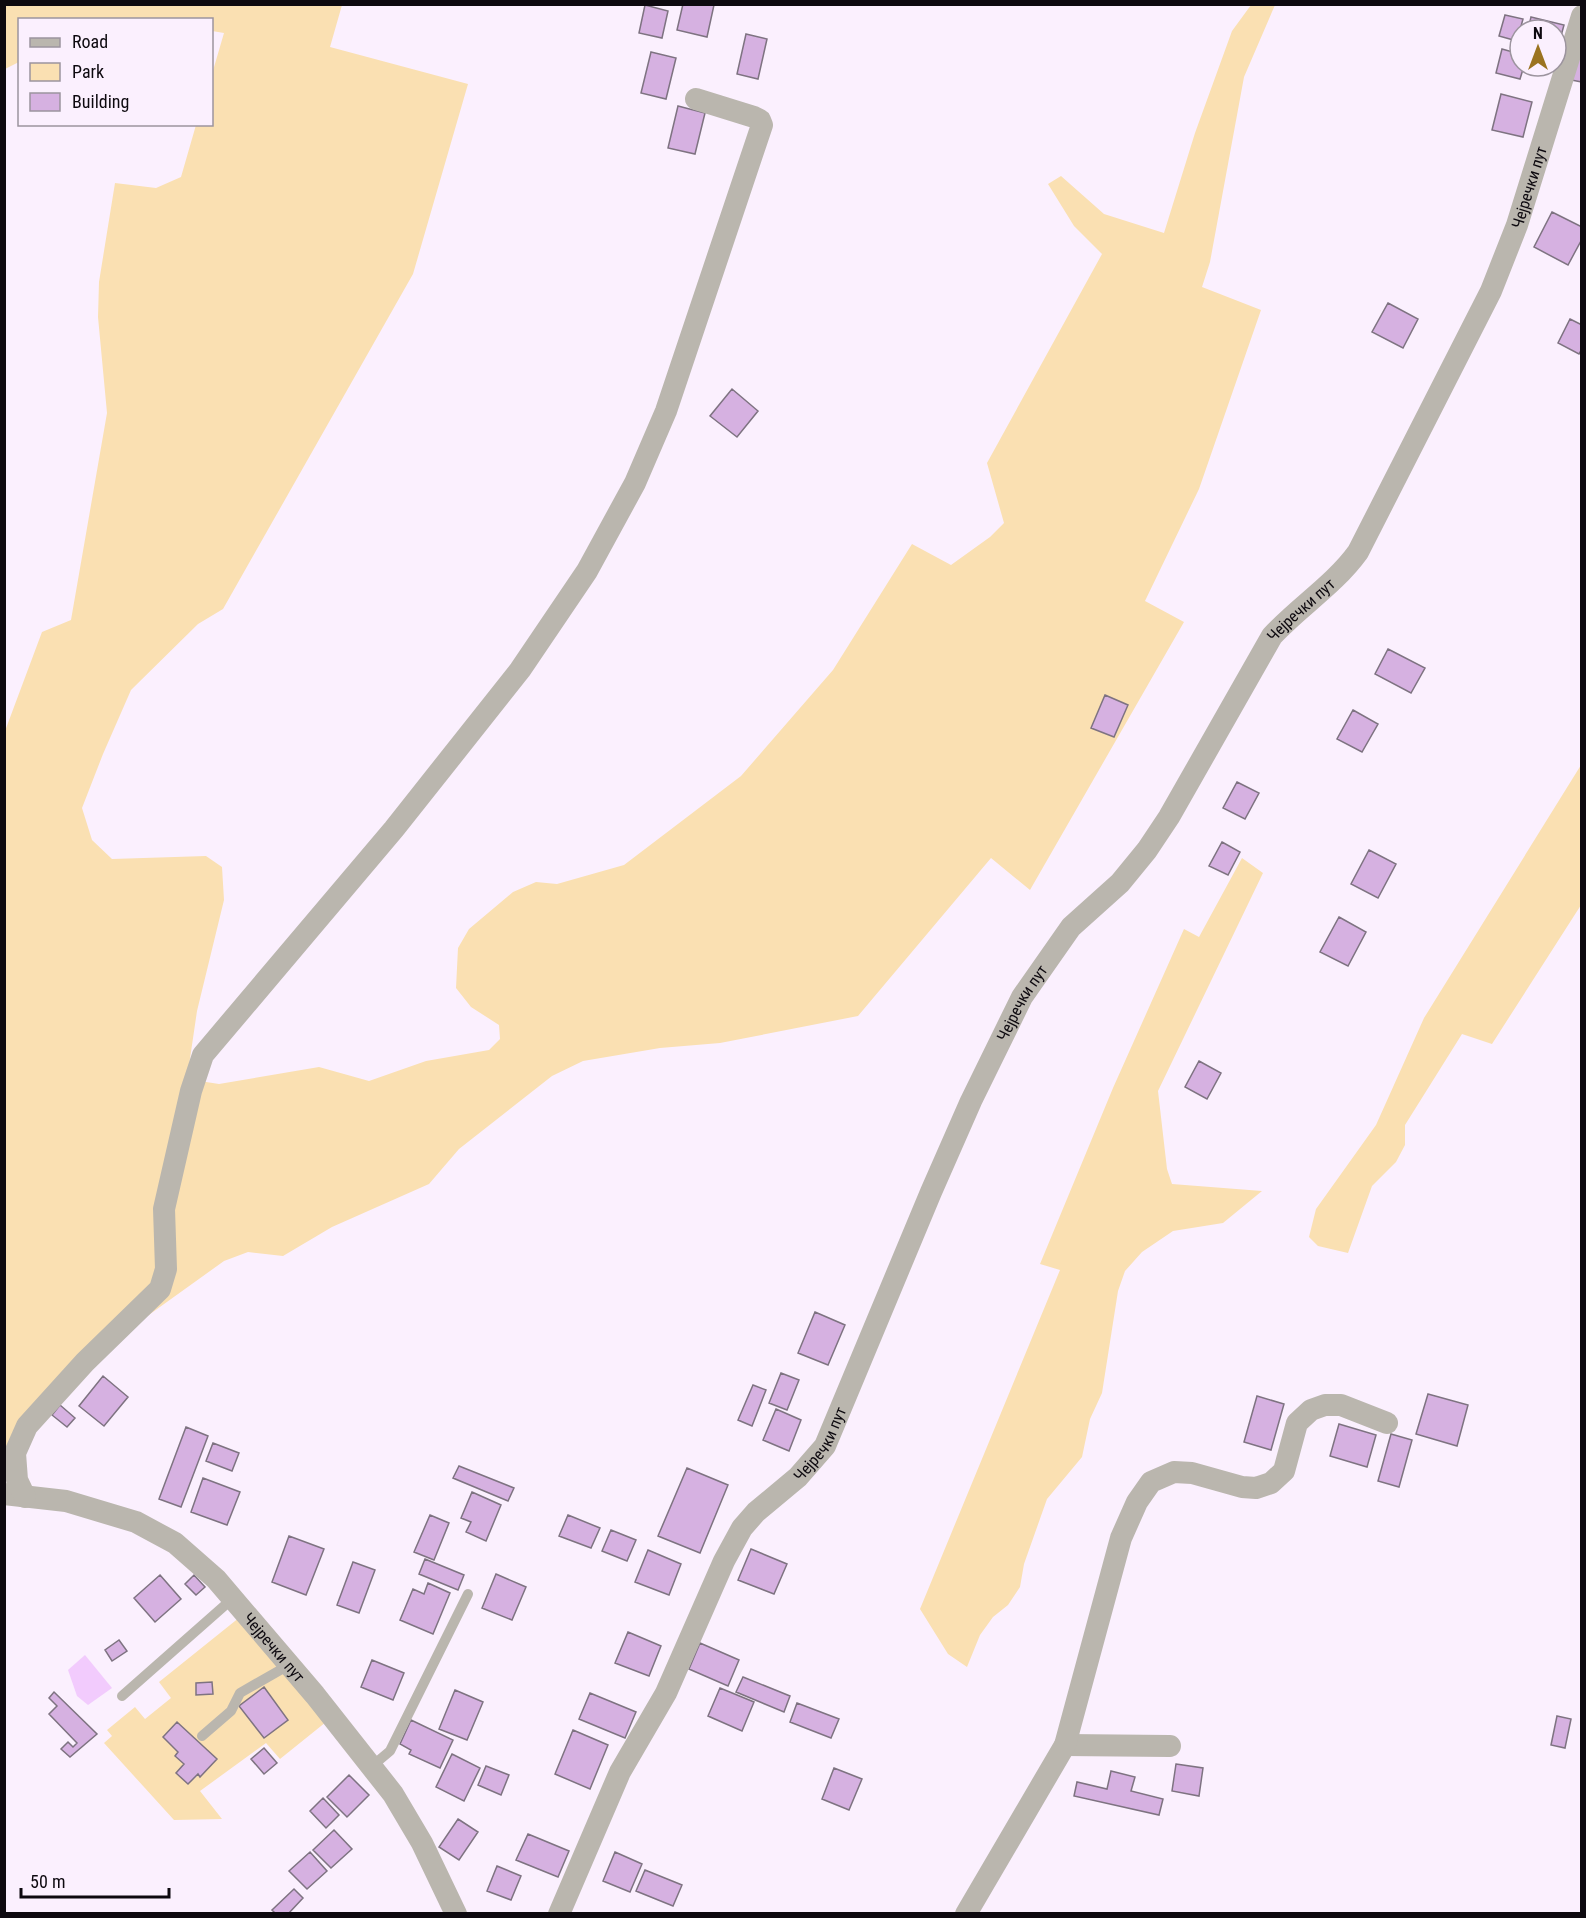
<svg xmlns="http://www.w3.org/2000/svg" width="1586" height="1918" viewBox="0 0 1586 1918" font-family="'Roboto Condensed',sans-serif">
	<rect width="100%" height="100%" fill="#fbf0fe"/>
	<path fill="#fae0b2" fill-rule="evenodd" d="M4 5H342L330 47 468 84 413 274 223 609 198 624 131 690 103 754 82 808 92 840 112 859 206 856 222 867 224 900 197 1011 187 1079 219 1084 319 1067 369 1081 426 1061 489 1050 500 1039 499 1025 471 1007 456 988 458 948 469 929 513 892 536 882 557 884 624 865 741 776 833 670 912 544 951 565 990 537 1004 523 987 463 1102 254 1074 226 1048 184 1061 176 1104 214 1164 233 1195 133 1232 31 1251 5H1275L1244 77 1210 262 1202 287 1261 310 1199 489 1145 601 1184 622 1030 890 991 858 858 1016 720 1043 660 1048 583 1061 552 1076 459 1149 429 1184 332 1227 283 1256 248 1252 224 1261 139 1322 88 1369 27 1439 23 1470 5 1471V731L42 632 71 620 107 413 98 317 99 282 115 183 156 188 181 177 196 125 212 124V74L224 33 212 31V20H20L19 62 5 69Z
		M1581 765V905L1492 1044 1462 1034 1405 1125V1145L1396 1162 1372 1186 1348 1253 1318 1246 1309 1237 1316 1209 1376 1125 1424 1018Z
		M1242 858 1263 873 1158 1091 1167 1169 1172 1184 1262 1191 1223 1223 1173 1231 1142 1252 1125 1271 1118 1291 1102 1393 1090 1419 1082 1457 1047 1499 1024 1564 1020 1587 1008 1605 993 1617 980 1635 967 1667 948 1654 920 1609 1060 1270 1040 1264 1113 1088 1184 929 1199 937Z
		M240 1617 326 1722 280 1759 266 1743 200 1791 222 1819 174 1820 104 1743 112 1736 107 1730 135 1707 145 1719 171 1698 159 1682ZM264 1687 288 1720 264 1738 239 1706ZM177 1722 217 1759 188 1784 176 1773 184 1764 175 1756 178 1752 163 1737Z"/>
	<path fill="#f2cbfd" d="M85 1655 112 1688 88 1705 77 1696 68 1670Z"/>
	<path fill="#d6b1e1" stroke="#7e7381" stroke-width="1.5" d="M683 4 714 5 707 37 677 30Z
		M645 5 668 11 662 38 639 33Z
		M1505 15 1523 19 1517 41 1499 36Z
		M1531 17 1564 25 1556 54V30H1528Z
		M746 34 767 39 758 79 737 74Z
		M1582 47V82L1571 80Z
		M1502 49 1520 54V66H1524L1520 79 1496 73Z
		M651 52 676 58 666 99 641 93Z
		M1501 94 1532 102 1523 137 1492 130Z
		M678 106 705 113 695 154 668 148Z
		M1552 212 1582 227V239L1568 265 1534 247Z
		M1388 303 1418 319 1403 348 1372 332Z
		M1570 319 1582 325V349L1579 354 1558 343Z
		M732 389 758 411 737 437 710 416Z
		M1388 649 1425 668 1411 693 1375 674Z
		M1105 695 1128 705 1114 737 1091 728Z
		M1353 710 1378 724 1362 752 1337 739Z
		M1237 782 1259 793 1245 819 1223 808Z
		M1222 842 1240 852 1228 875 1209 866Z
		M1369 850 1396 864 1378 898 1351 884Z
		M1339 917 1366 932 1348 966 1320 952Z
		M1199 1061 1221 1073 1207 1099 1185 1087Z
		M815 1312 845 1325 828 1365 798 1353Z
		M781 1373 799 1380 787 1410 769 1403Z
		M103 1376 128 1397 104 1426 79 1406Z
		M753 1385 766 1390 752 1426 738 1420Z
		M1428 1394 1468 1405 1457 1446 1416 1434Z
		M1257 1396 1284 1404 1271 1450 1244 1442Z
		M60 1405 75 1418 67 1427 52 1415Z
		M776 1409 801 1420 789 1451 763 1440Z
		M1339 1424 1376 1435 1367 1467 1330 1456Z
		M186 1427 208 1436 181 1507 159 1499Z
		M1391 1434 1412 1440 1399 1487 1378 1481Z
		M213 1443 239 1453 232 1471 206 1461Z
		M459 1466 514 1488 508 1501 453 1478Z
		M687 1468 728 1485 700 1553 658 1536Z
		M203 1478 240 1492 227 1525 191 1512Z
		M472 1492 501 1505 486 1541 466 1532 471 1522 461 1518Z
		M430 1515 449 1523 434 1560 414 1552Z
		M568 1515 600 1528 591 1548 559 1536Z
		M611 1530 636 1540 627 1561 602 1551Z
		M289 1536 324 1549 306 1595 272 1582Z
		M751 1549 787 1564 774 1594 738 1580Z
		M648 1550 681 1564 669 1595 635 1582Z
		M425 1559 464 1575 458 1590 419 1574Z
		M353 1562 375 1570 359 1613 337 1605Z
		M496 1574 526 1587 512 1620 482 1608Z
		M160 1575 181 1599 155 1622 134 1598Z
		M194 1575 205 1587 196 1595 185 1584Z
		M428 1583 450 1593 433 1634 400 1620 413 1589 424 1594Z
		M628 1632 661 1646 649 1676 615 1663Z
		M119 1640 127 1651 112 1661 105 1650Z
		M700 1643 739 1660 728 1686 689 1669Z
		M372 1660 404 1673 393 1700 361 1687Z
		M743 1677 790 1696 784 1712 736 1692Z
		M212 1682 213 1694 196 1695V1683Z
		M264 1687 288 1720 264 1738 239 1706Z
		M720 1688 754 1702 742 1731 708 1716Z
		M455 1690 483 1702 467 1740 439 1729Z
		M54 1692 97 1734 70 1757 61 1749 68 1742 73 1747 77 1743 49 1714 57 1706 49 1698Z
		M590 1693 636 1712 625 1738 579 1719Z
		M797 1703 839 1719 831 1738 790 1722Z
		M1557 1716 1571 1719 1565 1748 1551 1745Z
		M411 1720 453 1740 440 1768 409 1754 411 1750 400 1744Z
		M177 1722 217 1759 200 1777 198 1774 188 1784 176 1773 184 1764 175 1756 178 1752 163 1737Z
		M573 1730 608 1745 590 1789 555 1774Z
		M264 1748 277 1763 264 1774 251 1759Z
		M452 1754 480 1768 464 1801 436 1787Z
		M1176 1764 1203 1768 1199 1796 1172 1791Z
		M486 1766 509 1775 501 1795 478 1785Z
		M834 1768 862 1779 849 1810 822 1799Z
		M1111 1771 1135 1777 1131 1791 1163 1799 1159 1815 1074 1796 1077 1782 1107 1789Z
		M349 1775 369 1795 347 1817 327 1797Z
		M323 1798 339 1815 326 1828 310 1811Z
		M458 1819 478 1832 459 1860 439 1847Z
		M334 1830 352 1849 331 1868 313 1850Z
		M528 1834 569 1851 558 1877 516 1860Z
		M310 1852 327 1871 307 1889 289 1871Z
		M615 1852 642 1864 630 1892 603 1881Z
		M497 1866 521 1876 511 1900 487 1891Z
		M645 1870 682 1885 673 1906 636 1891Z
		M294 1889 303 1898 288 1914H276L272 1910Z"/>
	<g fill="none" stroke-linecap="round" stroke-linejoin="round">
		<path stroke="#bab6ae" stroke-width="10" d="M122 1696 232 1599
			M202 1736 231 1711 240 1693 289 1665
			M371 1767 390 1751 468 1594"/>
		<g stroke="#bab6ae" stroke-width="22">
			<path id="s1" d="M4 1494 66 1501 136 1522 175 1543 216 1579 315 1695 393 1794 422 1843 456 1914"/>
			<path d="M25 1497 17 1480 15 1453 27 1426 85 1362 160 1289 166 1269 164 1209 191 1091 203 1055 394 829 520 670 587 571 635 483 666 411 762 125 760 120 754 117 696 99"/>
			<path d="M1065 1745 1170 1746"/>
			<path id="s2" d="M559 1914 620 1772 666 1693 724 1561 742 1528 756 1512 798 1477 825 1446 931 1192 971 1101 1022 997 1071 927 1120 883 1147 850 1169 817 1272 636C1300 606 1334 585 1358 552L1491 291 1517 225 1582 16"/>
			<path d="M966 1914 1065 1745 1121 1538 1137 1502 1151 1482 1174 1472 1192 1473 1242 1487 1256 1488 1271 1483 1284 1471 1297 1423 1311 1410 1325 1405H1341L1387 1423"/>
		</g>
	</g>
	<g text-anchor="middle" stroke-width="5" stroke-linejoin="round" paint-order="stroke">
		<g font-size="16" fill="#0d090f" stroke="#fbf0fe">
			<text dy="6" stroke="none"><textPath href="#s2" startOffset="2001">Чејречки пут</textPath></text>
			<text dy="6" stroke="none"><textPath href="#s2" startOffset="1516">Чејречки пут</textPath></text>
			<text dy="6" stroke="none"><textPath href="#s2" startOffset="1030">Чејречки пут</textPath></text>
			<text dy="6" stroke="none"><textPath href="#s2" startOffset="544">Чејречки пут</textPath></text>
			<text dy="6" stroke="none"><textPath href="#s1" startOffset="324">Чејречки пут</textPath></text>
		</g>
	</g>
	<rect width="1586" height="1918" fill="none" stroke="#0d090f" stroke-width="12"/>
	<rect x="18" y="18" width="195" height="108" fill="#fbf0fe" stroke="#9c949e" stroke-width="1.5"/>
	<rect x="30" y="38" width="30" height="9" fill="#bab6ae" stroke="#9c949e" stroke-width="1.5"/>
	<text x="72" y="48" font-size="18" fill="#0d090f">Road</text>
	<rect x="30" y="63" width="30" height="18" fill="#fae0b2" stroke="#9c949e" stroke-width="1.5"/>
	<text x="72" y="78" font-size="18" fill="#0d090f">Park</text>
	<rect x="30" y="93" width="30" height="18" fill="#d6b1e1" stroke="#9c949e" stroke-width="1.5"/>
	<text x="72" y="108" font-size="18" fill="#0d090f">Building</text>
	<g transform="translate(1538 48)"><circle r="28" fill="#fbf0fe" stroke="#9c949e" stroke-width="1.5"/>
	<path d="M0-4.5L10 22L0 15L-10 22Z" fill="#9b7320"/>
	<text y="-9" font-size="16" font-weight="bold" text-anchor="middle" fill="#0d090f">N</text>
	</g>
	<path d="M21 1888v9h148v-9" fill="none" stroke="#0d090f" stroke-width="3"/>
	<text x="30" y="1888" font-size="18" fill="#0d090f" stroke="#fbf0fe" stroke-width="4.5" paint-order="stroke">50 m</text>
</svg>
